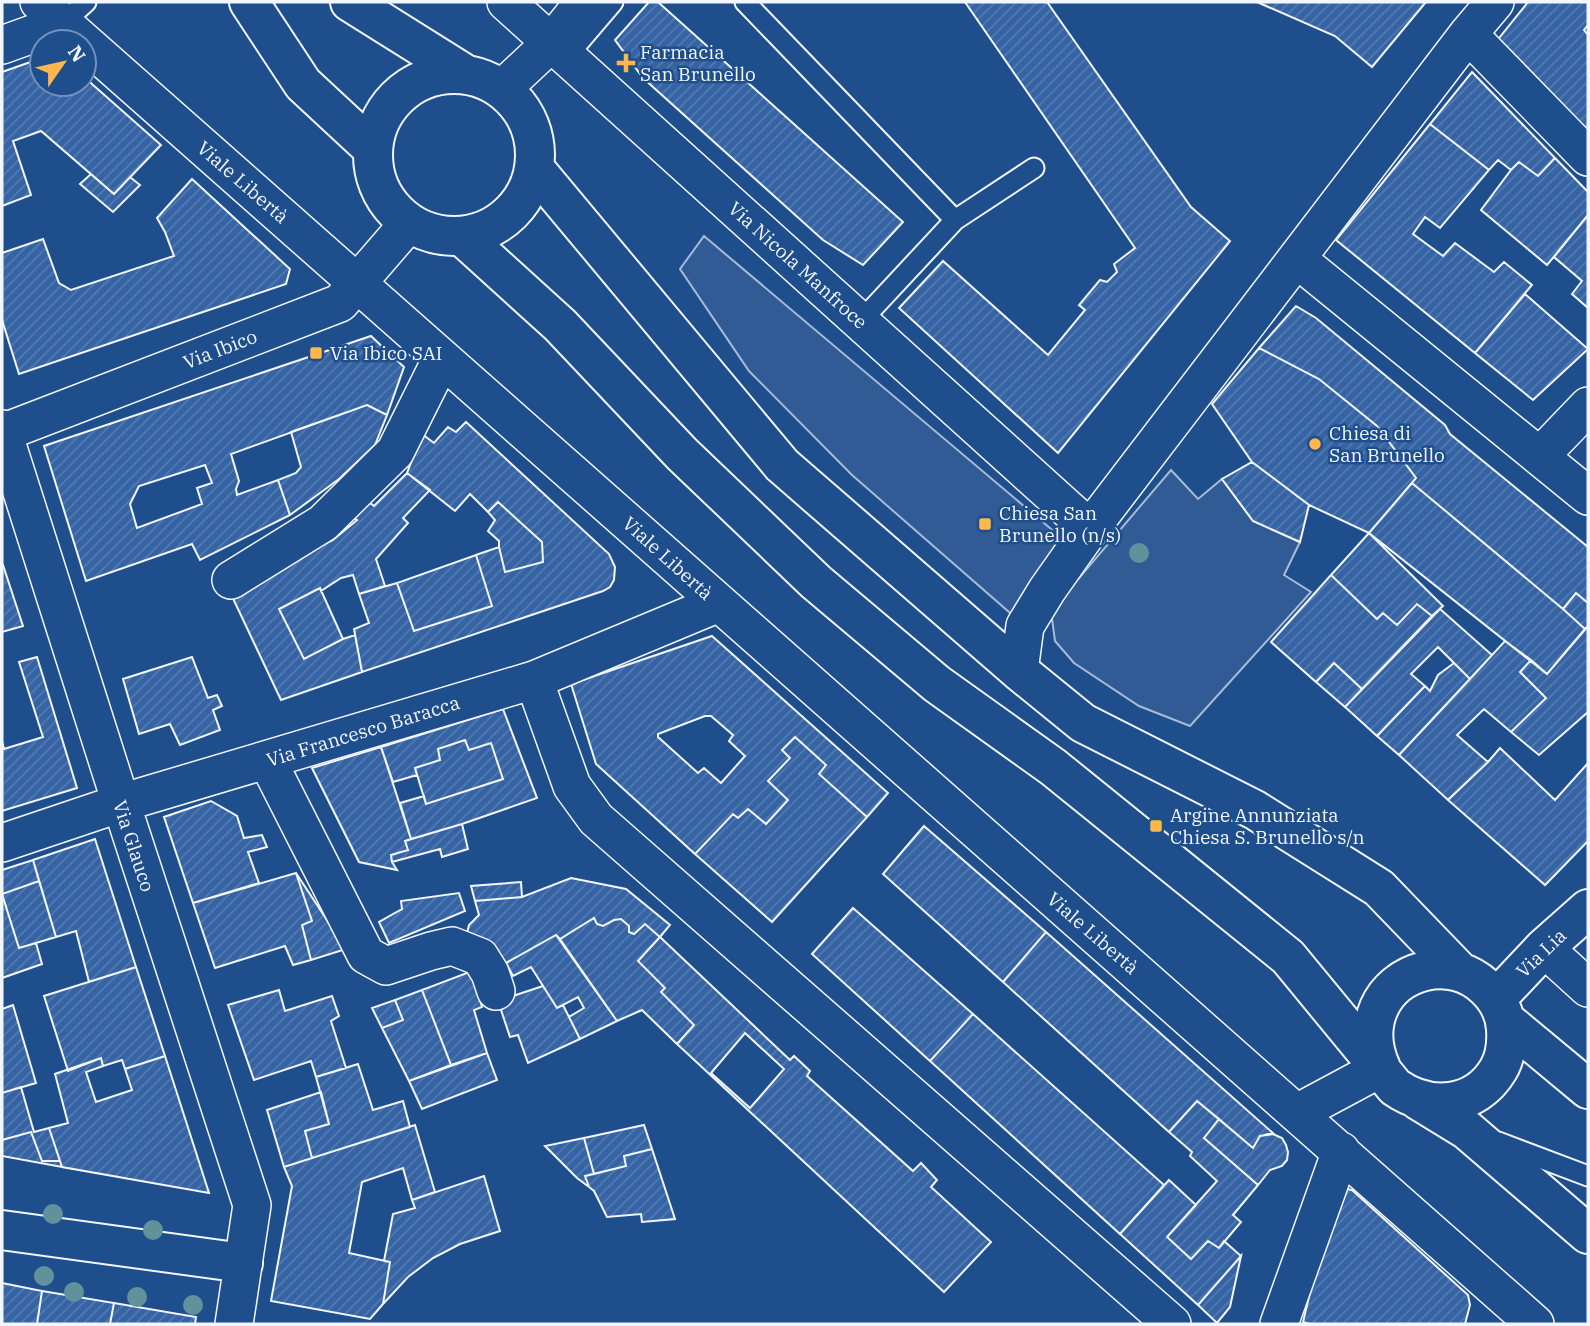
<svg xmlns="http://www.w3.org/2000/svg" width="1590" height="1326" viewBox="0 0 1590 1326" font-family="'IBM Plex Serif',serif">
	<defs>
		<pattern id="building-hatch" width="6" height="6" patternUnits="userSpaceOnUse" patternTransform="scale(1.75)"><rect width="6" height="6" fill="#3563a3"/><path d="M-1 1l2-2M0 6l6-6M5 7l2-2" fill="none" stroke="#537ab1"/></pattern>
	</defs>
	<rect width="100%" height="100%" fill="#1f4e8c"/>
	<path fill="#305b95" stroke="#a8bbd7" stroke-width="2" d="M704 236 1076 550 1025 626 852 475 749 371 680 269Z
		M1171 470 1198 499 1222 479 1253 521 1300 542 1284 575 1311 592 1190 726 1139 706 1074 663 1055 641 1051 611Z"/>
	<path fill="url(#building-hatch)" stroke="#f2f6ff" stroke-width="2" fill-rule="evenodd" d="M649 2H658L903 222 863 265 823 240 643 78 615 40Z
		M965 2H1047L1191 207 1230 241 1058 453 899 308 943 261 1048 355 1085 310 1079 305 1100 280 1107 282 1117 272 1114 264 1135 248Z
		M1257 2H1426L1372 67 1335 36Z
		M1528 2H1588V25L1584 30 1588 35V137L1496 42Z
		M42 58V84H84V77L161 145 114 194 41 131 13 141 31 195 2 206V72Z
		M1472 72 1555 158 1538 176 1519 162 1511 170 1498 160 1489 170 1430 124Z
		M1430 124 1489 170 1440 228 1425 217 1413 234 1443 256 1455 243 1494 272 1504 262 1532 285 1475 353 1336 240Z
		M1555 158 1588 192V215L1547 265 1481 210 1511 170 1519 162 1538 176Z
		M91 174 114 194 130 177 140 185 113 212 80 184Z
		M192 179 290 269 286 284 19 374 2 320V253L43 239 59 283 71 290 174 256 165 232 157 218Z
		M1588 215V308L1572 294 1582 281 1554 257Z
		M1525 294 1588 349 1533 400 1475 353Z
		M1296 306 1316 318 1445 425 1450 434 1588 547V603L1576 593 1563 609 1412 483 1416 478 1377 426 1319 379 1259 348Z
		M371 336 404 367 387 415 367 405 231 454 239 481 236 489 237 495 278 480 290 515 200 560 192 544 86 581 44 446ZM205 465 212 483 197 488 202 504 137 528 130 504 139 486Z
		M1259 348 1319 379 1377 426 1416 478 1369 533 1309 505 1252 462 1212 404Z
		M367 405 387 415 375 445 339 479 290 515 278 480 296 473 301 467 291 432Z
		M466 422 609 554 615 567 614 580 610 587 603 591 362 672 354 629 369 623 359 594 397 583 414 631 492 606 476 555 499 547 505 572 543 562 542 542 498 502 488 512 470 494 455 511 407 473 422 434 434 443 448 427 456 432Z
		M1252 462 1309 505 1300 542 1253 521 1222 479Z
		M407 473 430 490 403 518 408 523 376 559 385 586 359 594 353 575 341 578 321 591 320 588 279 609 304 659 343 639 355 635 362 672 281 700 229 590 333 540 357 520 347 513 365 499 374 506Z
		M1412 483 1563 609 1585 629 1547 674 1369 533Z
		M498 502 542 542 543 562 505 572 499 547V541L488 531 495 520 488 512Z
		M1369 533 1443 606 1432 616 1417 604 1397 625 1383 613 1377 619 1331 575Z
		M476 555 492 606 414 631 397 583Z
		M3 565 23 626 2 632V566Z
		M1331 575 1377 619 1383 613 1397 625 1417 604 1432 616 1362 689 1334 663 1316 682 1271 642Z
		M320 588 343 639 304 659 279 609Z
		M1576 593 1588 603V626L1585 629 1563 609Z
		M1440 609 1492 655 1470 679 1438 647 1411 674 1425 686 1377 736 1345 707Z
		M1588 626V712L1539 755 1511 732 1546 698 1520 672 1531 660 1547 674Z
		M712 636 888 793 867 817 819 774 826 765 795 737 782 750 790 758 768 781 788 800 766 824 748 809 738 818 733 814 695 854 596 764 571 684ZM705 716H711L733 735 729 741 745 756 721 783 704 768 698 773 658 737V734Z
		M1505 641 1531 660 1520 672 1546 698 1511 732 1484 709 1457 735 1488 762 1448 800 1399 755Z
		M37 657 77 788 2 811V741L4 749 43 737 19 662Z
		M192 657 208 698 217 695 222 706 213 710 220 730 180 745 170 724 139 734 123 679Z
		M1334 663 1362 689 1345 707 1316 682Z
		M1454 663 1470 679 1399 755 1377 736 1425 686 1430 691 1438 675Z
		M503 709 537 798 462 824 411 839 400 803 424 796 426 804 503 779 491 743 469 750 465 740 438 749 440 760 415 768 417 775 393 782 381 747Z
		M795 737 826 765 819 774 867 817 772 922 695 854 733 814 738 818 748 809 766 824 788 800 768 781 790 758 782 750Z
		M465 740 469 750 491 743 503 779 426 804 415 768 440 760 438 749Z
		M381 747 411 839 405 841 408 850 391 855 392 862 397 870 359 862 312 768Z
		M1500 748 1555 800 1588 763V841L1545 885 1448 800 1488 762Z
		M211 801 237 816 244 838 262 835 267 847 248 852 259 883 193 903 164 817Z
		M462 824 468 849 442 857 440 849 392 862 391 855 408 850 405 841Z
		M924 826 1046 932 1003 982 883 874Z
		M95 839 136 967 89 982 76 931 56 937 33 860Z
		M33 860 39 881 2 894 19 948 36 943 42 964 2 978V870Z
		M296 873 312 921 302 925 311 960 293 965 285 946 215 968 193 903Z
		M296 873 346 949 311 960 302 925 312 921Z
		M571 878 626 889 670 925 660 937 645 924 634 934 629 932V926L621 919 614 920 603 926 597 924 594 918 560 939 556 935 506 963 467 933 469 925 479 915 475 901 522 897Z
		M39 881 56 937 19 948 2 894Z
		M521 882 522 897 475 901 471 886Z
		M459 893 465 911 389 943 379 922 402 909 401 901Z
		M853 908 973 1014 930 1061 812 954Z
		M594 918 597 924 603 926 614 920 621 919 629 926V932L634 934 645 924 660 937 638 961 665 988 661 992 694 1025 677 1044 642 1010 617 1021 560 939Z
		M1046 932 1274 1134 1260 1136 1253 1148 1197 1101 1169 1132 1003 982Z
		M556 935 617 1021 580 1039 569 1017 584 1008 578 997 557 1008 531 967 513 976 506 963Z
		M660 937 790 1060 794 1056 810 1071 807 1076 913 1171 921 1163 937 1180 931 1187 991 1242 944 1292 677 1044 694 1025 661 992 665 988 638 961ZM745 1033 784 1069 750 1108 711 1073Z
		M136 967 165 1056 125 1069 122 1060 103 1066 101 1058 68 1071 44 996Z
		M472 971 482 1007 474 1010 487 1053 451 1065 422 990Z
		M543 986 557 1008 563 1005 580 1039 528 1063 518 1035 510 1037 498 1001Z
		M279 990 285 1011 332 996 339 1016 331 1021 346 1068 316 1077 311 1061 254 1080 228 1005Z
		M422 990 451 1065 409 1081 382 1028 403 1020 395 1000Z
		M395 1000 403 1020 382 1028 372 1008Z
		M13 1005 36 1083 2 1093V1009Z
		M973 1014 1164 1185 1120 1234 930 1061Z
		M487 1053 497 1080 422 1109 409 1081Z
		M165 1056 209 1193 62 1167 49 1128 68 1123 55 1074 101 1058 103 1066 86 1072 96 1102 132 1090 125 1069Z
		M358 1064 373 1110 403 1101 410 1127 312 1158 305 1131 329 1124 316 1077Z
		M21 1087 34 1132 49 1128 60 1161H42L31 1132 2 1140V1093Z
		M321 1092 329 1124 305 1131 312 1158 284 1167 267 1110Z
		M1197 1101 1219 1119 1204 1138 1258 1185 1233 1215 1241 1222 1219 1248 1208 1241 1191 1259 1167 1237 1217 1181 1190 1156 1192 1152 1169 1132Z
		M1219 1119 1253 1148 1260 1136 1268 1134H1273L1282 1138 1286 1145 1288 1152 1287 1160 1282 1166 1270 1170 1258 1185 1204 1138Z
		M415 1125 435 1192 412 1200 403 1168 362 1182 349 1253 390 1262 383 1304 370 1319 271 1301 292 1186 284 1167Z
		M644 1125 652 1149 624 1156 626 1166 594 1174 584 1138Z
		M31 1132 42 1161H60L62 1167 2 1156V1140Z
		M584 1138 594 1174 585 1176 589 1187 577 1178 545 1146Z
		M652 1149 675 1219 642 1222 641 1214 607 1217 594 1191 589 1187 585 1176 626 1166 624 1156Z
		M484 1176 500 1231 460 1244 433 1258 408 1277 383 1304 390 1262 384 1261 393 1214 415 1208 412 1200Z
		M1169 1180 1196 1205 1167 1237 1191 1259 1208 1241 1219 1248 1224 1241 1241 1256 1198 1305 1120 1234Z
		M1347 1189 1352 1190 1468 1295 1470 1305 1465 1324H1310L1303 1322 1333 1196Z
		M1241 1256 1230 1307 1217 1323 1198 1305Z
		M2 1283 42 1291 37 1324H2Z
		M42 1291 114 1303 110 1324H37Z
		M114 1303 196 1317 195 1324H110Z"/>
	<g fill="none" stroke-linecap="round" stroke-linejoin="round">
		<g stroke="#f2f6ff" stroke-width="23">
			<path id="service" d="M745 2 955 220
				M63 23 86 2
				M567 56 613 2
				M860 322 955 220 1034 168
				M1498 1142 1588 1176"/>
		</g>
		<g stroke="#f2f6ff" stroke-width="40">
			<path id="minor" d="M39 2 1535 1324
				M506 2 1090 529
				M1468 34 1588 157
				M2 45 63 23
				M502 89 551 43 584 2
				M1297 259 1588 496
				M2 429 121 803 252 1205 234 1324
				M2 433 340 303 409 223
				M1540 456 1588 406
				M231 580 323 523 395 452 442 358
				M1019 671 1025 626 1047 590 1090 529 1468 34 1495 2
				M534 680 572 786 596 819 1172 1324
				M267 760 366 955 386 966 431 951 452 946 480 957 490 973 496 991
				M2 843 121 803 534 680 719 603
				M1544 948 1588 988
				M1297 1113 1381 1068
				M1279 1324 1341 1151"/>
		</g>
		<g stroke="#f2f6ff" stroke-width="42">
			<path id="tertiary" d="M249 2 303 84 373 149
				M350 2 465 74
				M373 155a81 81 0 1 1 162 0a81 81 0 1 1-162 0Z
				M535 169 782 465 1019 671 1083 723 1255 810 1379 888 1460 972
				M463 237 560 325 682 454 816 582 937 684 1053 767 1288 957 1395 1087C1429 1111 1475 1108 1498 1070 1506 1057 1507 1044 1506 1029 1505 1012 1497 998 1485 987 1469 972 1447 966 1425 971 1380 982 1362 1026 1381 1068
				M1496 999 1544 948 1588 909
				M1505 1020 1588 1089
				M1418 1100 1467 1130 1588 1234
				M2 1230 243 1263"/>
		</g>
		<use href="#service" stroke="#1f4e8c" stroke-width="19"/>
		<use href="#minor" stroke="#1f4e8c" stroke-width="37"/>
		<use href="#tertiary" stroke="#1f4e8c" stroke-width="38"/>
	</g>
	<g fill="#61919a">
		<circle cx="1139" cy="553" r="10"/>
		<circle cx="53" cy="1214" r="10"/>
		<circle cx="153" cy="1230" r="10"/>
		<circle cx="44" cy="1276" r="10"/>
		<circle cx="74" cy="1292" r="10"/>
		<circle cx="137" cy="1297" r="10"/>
		<circle cx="193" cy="1305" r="10"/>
	</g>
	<g fill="#ffb74d" stroke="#1f4e8c" stroke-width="2.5">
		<path d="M622.5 52.5h7v7h7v7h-7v7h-7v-7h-7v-7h7z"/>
		<rect x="309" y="346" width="14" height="14" rx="3.5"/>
		<circle cx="1315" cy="444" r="7"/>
		<rect x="978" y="517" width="14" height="14" rx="3.5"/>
		<rect x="1149" y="819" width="14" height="14" rx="3.5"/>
	</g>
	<g text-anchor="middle" stroke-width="5" stroke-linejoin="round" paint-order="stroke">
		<g font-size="19" fill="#f2f6ff" stroke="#1f4e8c" text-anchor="start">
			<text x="640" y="59">Farmacia<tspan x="640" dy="22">San Brunello</tspan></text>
			<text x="330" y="360">Via Ibico SAI</text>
			<text x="1329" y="440">Chiesa di<tspan x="1329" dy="22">San Brunello</tspan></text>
			<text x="999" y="520">Chiesa San<tspan x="999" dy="22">Brunello (n/s)</tspan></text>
			<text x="1170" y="822">Argine Annunziata<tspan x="1170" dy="22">Chiesa S. Brunello s/n</tspan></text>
		</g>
		<g font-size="19" fill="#f2f6ff" stroke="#1f4e8c">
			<text transform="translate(243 182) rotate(41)" y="7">Viale Libertà</text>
			<text transform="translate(798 265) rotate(42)" y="7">Via Nicola Manfroce</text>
			<text transform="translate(220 349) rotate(-21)" y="7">Via Ibico</text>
			<text transform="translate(668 558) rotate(42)" y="7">Viale Libertà</text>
			<text transform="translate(363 731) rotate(-17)" y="7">Via Francesco Baracca</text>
			<text transform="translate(134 846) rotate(72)" y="7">Via Glauco</text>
			<text transform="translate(1093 933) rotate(41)" y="7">Viale Libertà</text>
			<text transform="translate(1541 953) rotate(-44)" y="7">Via Lia</text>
		</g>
	</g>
	<rect width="1590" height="1326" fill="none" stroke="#f2f6ff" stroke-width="7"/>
	<g transform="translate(63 63) rotate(56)"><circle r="33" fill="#1f4e8c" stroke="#7391ba" stroke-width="2"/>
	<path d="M0-5L12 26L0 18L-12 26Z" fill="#ffb74d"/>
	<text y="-10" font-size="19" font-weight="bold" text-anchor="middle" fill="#f2f6ff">N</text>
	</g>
</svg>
